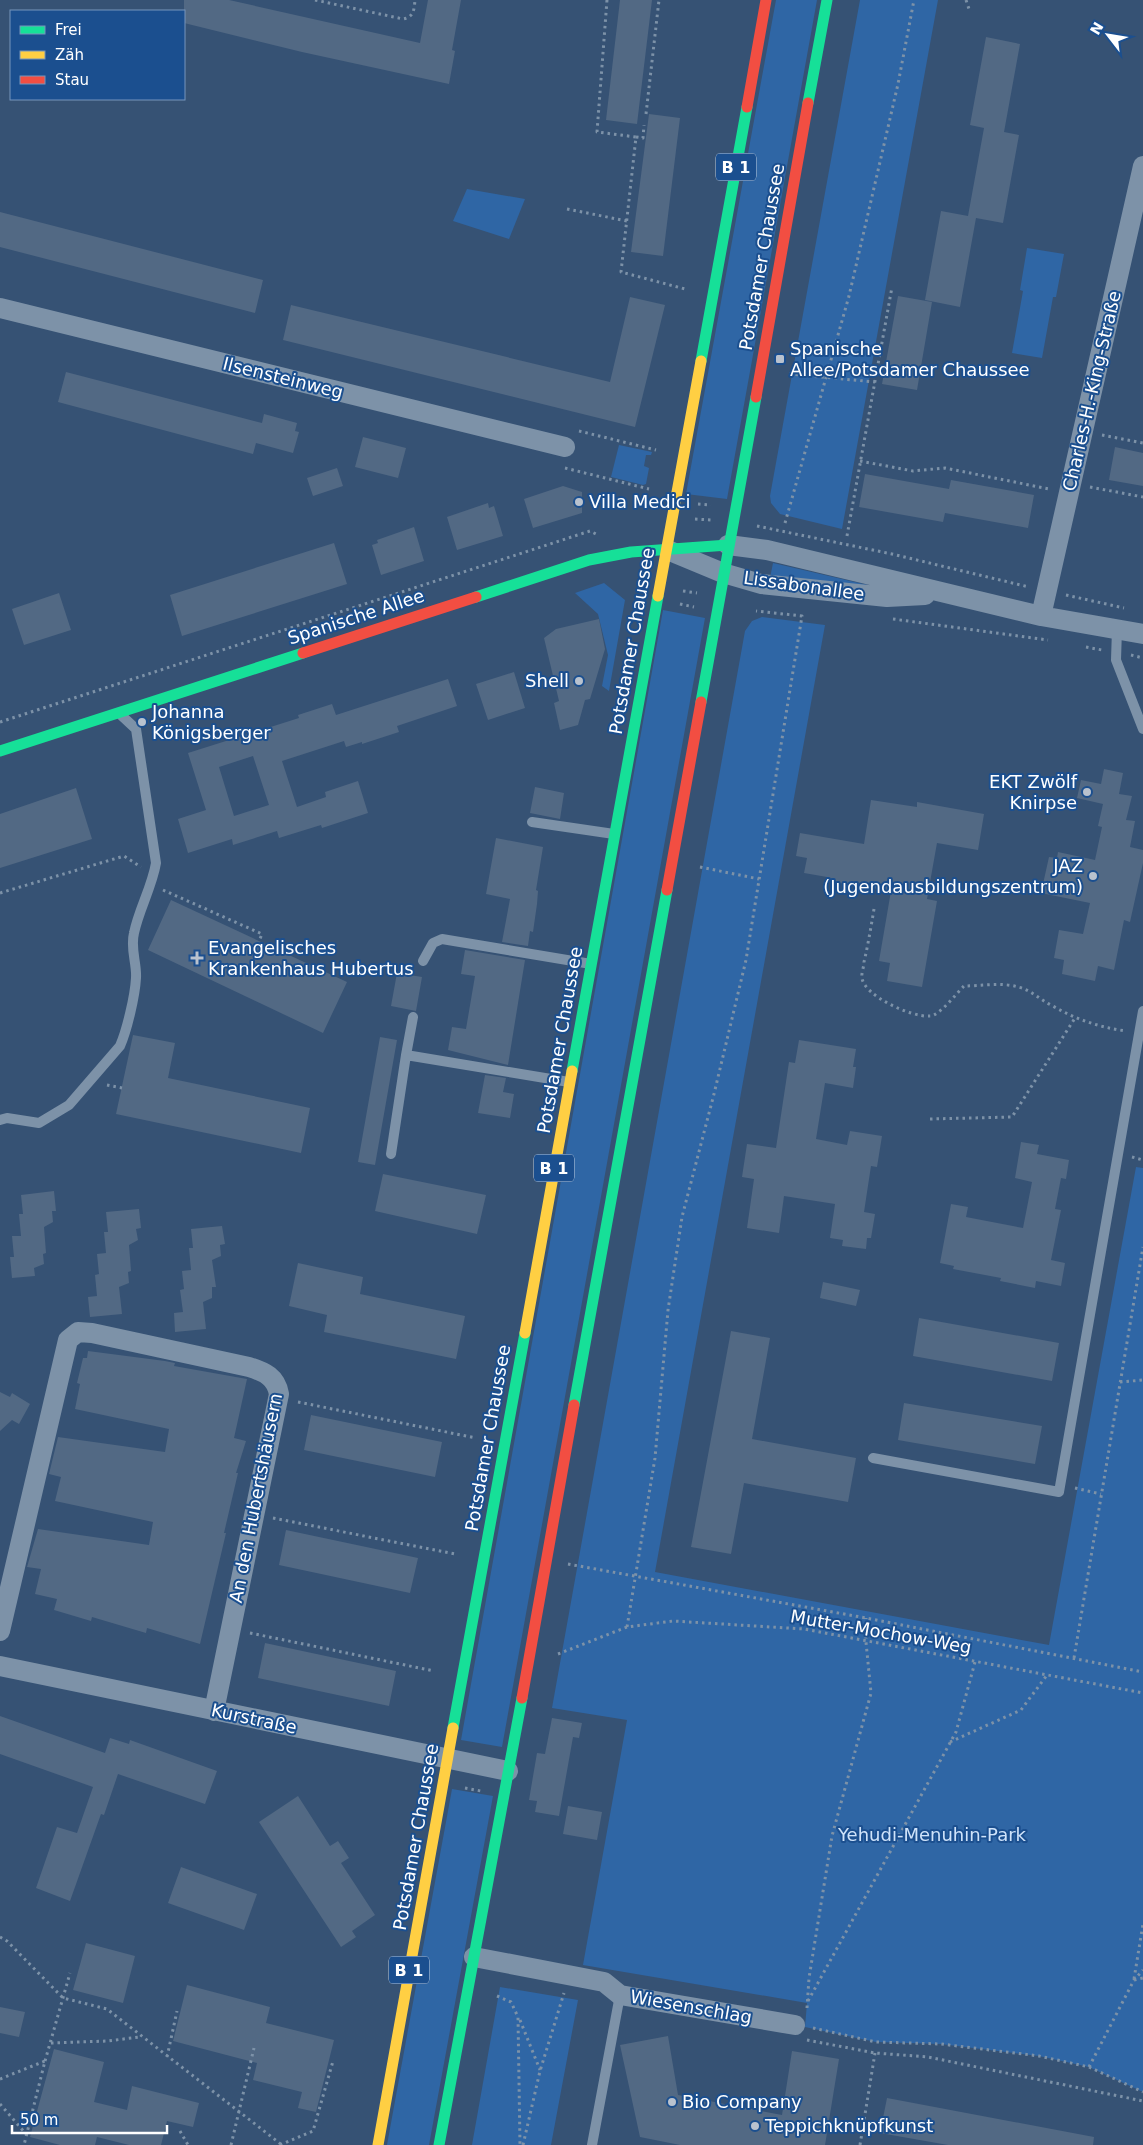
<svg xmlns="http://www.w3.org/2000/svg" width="1143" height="2145" viewBox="0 0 1143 2145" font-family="'DejaVu Sans',sans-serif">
	<rect width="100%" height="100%" fill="#365274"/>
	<path fill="#2f66a5" d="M776 0H817L727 499 686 494Z
		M860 0H938L842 529 780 514 771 503 770 496Z
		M467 189 525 199 509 239 453 221Z
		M1027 248 1064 254 1056 297H1053L1042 358 1012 353 1023 291 1020 290Z
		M619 445 652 452 651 455H646L644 466 649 468 646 484 643 485 611 477Z
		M773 563 872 586 770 578Z
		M604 583 625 600 609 691 602 686 608 655 598 614 575 593Z
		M663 610 705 618 502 1747 461 1740Z
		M762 617 825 625 655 1572 1049 1645 1136 1167 1143 1168V2092L1089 2067 1039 2056 941 2044 876 2042 805 2027 807 2003 583 1965 627 1720 552 1708 745 631 752 621Z
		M452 1789 493 1796 429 2145H387Z
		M500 1987 578 2000 551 2145H472Z"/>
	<path fill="#526984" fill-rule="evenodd" d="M184 0H229L420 43 428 0H461L452 50 455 51 449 84 302 52 184 23Z
		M620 0H652L637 124 606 120Z
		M986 37 1020 44 1004 132 1019 135 1003 223 976 218 960 307 925 300 941 211 968 216 984 128 970 125Z
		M649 114 680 118 663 256 631 252Z
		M0 212 263 280 255 313 0 247Z
		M898 296 932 302 917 390 882 384Z
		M630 297 665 305 635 427 283 340 291 305 610 382Z
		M66 372 262 423 264 414 297 423 295 431 299 432 293 453 256 443 253 454 58 402Z
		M363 437 406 448 398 478 355 467Z
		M1115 447 1143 453V486L1109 480Z
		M337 468 343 486 313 496 307 478Z
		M865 474 949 489 951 480 1034 495 1028 528 945 513 943 522 859 507Z
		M563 486 582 492V513L533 528 524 499Z
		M488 503 489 508 494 506 503 536 457 550 447 517Z
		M414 527 424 561 381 575 372 545 378 543 377 540Z
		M334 543 347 584 182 636 170 595Z
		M59 593 71 630 24 645 12 609Z
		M599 619 605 649 590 699 585 700 578 725 560 730 554 703 559 701 544 638 556 629Z
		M514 672 525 708 488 720 476 684Z
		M448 679 457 706 397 726 399 732 362 744V742L346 747 344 741 282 761 297 807 326 797 325 792 358 781 368 813 322 828 321 825 279 838 277 831 233 845 232 839 188 853 178 819 206 810 188 753 299 718 298 715 332 704 336 715ZM253 756 269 805 234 816 219 767Z
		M1104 769 1123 773 1119 794 1132 796 1126 820 1135 821 1130 847 1143 850V863L1130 922 1124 920 1114 970 1098 966 1095 981 1062 974 1064 960 1054 958 1059 930 1083 934 1090 903 1041 893 1049 857 1057 858 1058 852 1095 860 1102 827 1098 826 1103 804 1077 798 1081 780 1101 784Z
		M535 787 564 793 560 819 530 813Z
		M76 788 92 839 0 868V814Z
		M871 800 917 807V802L984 814 978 850 937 843 927 899 937 901 922 987 887 981 890 963 879 961 891 891 826 881 827 877 804 873 807 858 796 856 800 833 864 844Z
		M496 838 543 847 536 890 538 891 537 904 533 932 530 931 528 946 502 942 510 899 486 894Z
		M171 900 347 982 323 1033 148 950Z
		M465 950 525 960 508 1065 448 1050 452 1027 466 1029 475 976 461 974Z
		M397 973 422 977 416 1011 391 1006Z
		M133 1035 175 1043 168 1078 310 1108 301 1153 116 1114Z
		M380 1037 397 1040 375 1165 358 1162Z
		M799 1040 856 1049 853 1067H856L853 1088 825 1083 816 1139 847 1145 850 1131 882 1136 877 1167 871 1166 864 1212 875 1214 871 1238H867L866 1249 842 1246 843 1240 830 1238 835 1204 784 1196 779 1233 747 1228 754 1179 742 1177 747 1144 776 1148 789 1062 795 1063Z
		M485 1075 506 1078 503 1092 514 1094 510 1118 478 1113Z
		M1021 1142 1039 1145 1037 1154 1069 1160 1066 1179 1061 1178 1055 1209 1061 1210 1051 1260 1065 1263 1061 1286 1036 1281 1035 1288 1000 1281 1001 1278 953 1269 954 1266 940 1263 951 1204 968 1207 966 1217 1023 1228 1032 1182 1015 1178Z
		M383 1174 486 1195 477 1234 375 1211Z
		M54 1191 56 1211H52L53 1222 44 1227 46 1253 43 1254 44 1264 34 1268 35 1276 12 1278 10 1257H14L12 1236H21L19 1214H23L21 1195Z
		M139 1209 141 1228 136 1229 138 1240 129 1245 131 1271 128 1272 129 1283 119 1287 122 1314 90 1317 88 1297 97 1296 95 1275 99 1274 97 1254 106 1253 104 1232H108L106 1212Z
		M222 1226 225 1244 220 1245 221 1256 212 1260 216 1287H212V1298L203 1302 206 1329 175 1332 174 1313 183 1312 180 1290 184 1289 182 1271 191 1270 189 1248H193L191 1229Z
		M298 1263 363 1277 360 1294 465 1316 456 1359 324 1332 327 1315 289 1306Z
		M823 1282 860 1290 856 1306 820 1298Z
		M919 1318 1059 1343 1052 1381 913 1356Z
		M731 1331 770 1338 752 1439 856 1458 848 1502 744 1483 731 1554 691 1547Z
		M88 1351 165 1361 175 1363 174 1366 247 1379 234 1438 246 1441 236 1473H238L224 1533H226L200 1644 147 1628 146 1633 92 1617 91 1621 54 1610 57 1599 35 1594 41 1569 27 1567 38 1529 149 1545 153 1522 55 1501 61 1477 49 1474 58 1437 165 1452 169 1429 75 1409 80 1384 77 1383 83 1358H87Z
		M0 1392 10 1397 12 1393 30 1404 19 1424 12 1420 0 1431Z
		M904 1403 1042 1426 1035 1464 898 1440Z
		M311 1415 442 1442 435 1477 304 1450Z
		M286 1530 418 1558 410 1593 279 1565Z
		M265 1643 396 1671 389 1706 258 1678Z
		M0 1716 105 1753 110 1738 129 1744 130 1740 217 1771 205 1804 118 1774 104 1815 101 1814 70 1901 36 1888 57 1827 77 1833 93 1787 0 1754Z
		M552 1718 582 1723 579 1738 573 1737 559 1816 535 1812 537 1801 529 1800 537 1753 545 1754Z
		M298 1796 330 1846 338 1841 349 1858 341 1863 375 1915 352 1931 356 1937 341 1947 259 1822Z
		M568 1806 602 1812 597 1840 563 1834Z
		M181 1867 257 1894 244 1930 168 1903Z
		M86 1943 135 1956 123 2003 73 1990Z
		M187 1985 270 2007 266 2023 334 2040 316 2112 298 2108 302 2092 253 2080 257 2063 173 2041Z
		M0 2007 25 2012 19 2037 0 2033Z
		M668 2036 678 2095 782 2115 792 2051 839 2059 825 2145H680L640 2137 620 2045Z
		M54 2049 104 2062 94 2102 127 2110 132 2086 199 2103 193 2127 167 2121 161 2145H129L97 2137 95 2145H60L30 2137Z
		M887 2098 1094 2137 1093 2145H948L880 2133Z"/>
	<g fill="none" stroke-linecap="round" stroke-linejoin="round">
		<path stroke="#7d92a8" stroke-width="3" stroke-dasharray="2.5 4" stroke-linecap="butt" d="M315 0 403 19C414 17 414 10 415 0
			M607 0 597 132 636 137 621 272 685 289
			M966 0 969 9
			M646 114 659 0
			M636 137 643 138 644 125
			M567 209 627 221
			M789 374 875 382
			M579 431 656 450
			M1102 435 1143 443
			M860 461 913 471 945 468 1049 489
			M565 468 649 489
			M1090 487 1143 497
			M698 504 711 505
			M695 519 711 520
			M785 523 849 296 898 84 914 0
			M757 526 892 554 1029 587
			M847 536 892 287
			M683 591 697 593
			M1066 595 1124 608
			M680 604 694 607
			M893 619 1048 640
			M1086 647 1102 650
			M1131 655 1143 658
			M0 722 590 531 596 534
			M700 867 759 879
			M163 890 262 934 259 941
			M0 893 124 856 141 867
			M874 909C871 927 868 945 864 962 864 967 861 974 862 978 864 996 913 1018 930 1016 939 1016 956 994 964 986 980 986 1002 982 1018 987 1031 990 1039 999 1051 1005 1075 1019 1098 1027 1126 1031
			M107 1085 122 1088
			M930 1119 1012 1117 1075 1018
			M1132 1157 1143 1160
			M1120 1382 1143 1380
			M298 1402 476 1438
			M1075 1488 1101 1494
			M273 1518 455 1554
			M568 1564 866 1618 1143 1672
			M627 1627 655 1458 668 1310 682 1217 714 1094 746 960 802 616 756 611
			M250 1633 434 1671
			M558 1654 627 1627 673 1621 804 1629 1143 1693
			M1074 1658 1143 1247
			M950 1742 1021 1710 1047 1675
			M465 1788 481 1791
			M0 1937 7 1941 63 1998 107 2009 282 2145
			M1134 1979 1143 1924
			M1134 1980 1143 1978
			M497 1996 511 2002 518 2017 520 2145
			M808 2001 956 1732 975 1662
			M807 2008 809 1978 832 1836 871 1693 866 1642V1618
			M520 2020 540 2070
			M813 2028 876 2042 941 2044 1039 2056 1089 2067 1143 2092
			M807 2040 875 2053 928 2057 1143 2101
			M51 2043 107 2041 140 2037
			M167 2057 177 2011
			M45 2061 70 1973
			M1089 2067 1134 1980 1143 1970
			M0 2079 45 2061 24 2145
			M0 2104 26 2134
			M180 2131 188 2145
			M231 2145 254 2048
			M280 2145 313 2131 333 2061
			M523 2145 540 2071 564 1993
			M860 2145 875 2053"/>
		<path stroke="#7d92a8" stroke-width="10" d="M1117 629 1116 660 1143 729
			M532 822 614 834
			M423 961 433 943 442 939 591 964
			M413 1017 406 1055 569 1082
			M0 1120 7 1118 39 1123 69 1105 120 1046C127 1030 135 996 136 978 137 963 130 949 134 933 139 909 152 887 156 863L136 729 121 715
			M391 1154 406 1055
			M873 1458 1059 1492 1143 1011
			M592 2145 620 1995"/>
		<path stroke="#7d92a8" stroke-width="20" d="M0 308 565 447
			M728 545 767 550 1041 616 1143 634
			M670 551 723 573 761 584 887 597 925 595
			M1041 616 1143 166
			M0 1631 68 1340 78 1332 92 1333 249 1367C265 1372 276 1377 279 1394L214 1711
			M0 1666 508 1771
			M474 1957 604 1982 620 1995 795 2025"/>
		<path stroke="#16e098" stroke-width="11" d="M808 103 827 0
			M701 361 747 107
			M476 597 589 560 631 552 728 545
			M701 702 756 397
			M0 751 303 653
			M572 1071 658 596
			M574 1405 667 890
			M453 1728 525 1333
			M439 2145 522 1698"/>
		<path stroke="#ffcf43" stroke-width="11" d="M658 596 701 361
			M525 1333 572 1071
			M378 2145 453 1728"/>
		<path stroke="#f24e42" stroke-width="11" d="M747 107 766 0
			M756 397 808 103
			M303 653 476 597
			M667 890 701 702
			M522 1698 574 1405"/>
	</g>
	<g fill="#b9c2ce" stroke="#1b4f8f" stroke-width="2">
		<rect x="775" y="354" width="10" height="10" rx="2.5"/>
		<circle cx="579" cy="502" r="5"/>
		<circle cx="579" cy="681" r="5"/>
		<circle cx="142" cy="722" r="5"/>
		<circle cx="1087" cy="792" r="5"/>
		<circle cx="1093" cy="876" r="5"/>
		<path d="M194.5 950.5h5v5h5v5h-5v5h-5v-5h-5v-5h5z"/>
		<circle cx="672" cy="2102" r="5"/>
		<circle cx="755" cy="2126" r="5"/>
	</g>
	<g text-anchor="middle" stroke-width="4" stroke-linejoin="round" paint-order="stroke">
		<g fill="#1b4f8f" stroke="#bbcadd" stroke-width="1">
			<rect x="716" y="153.5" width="40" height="27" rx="4"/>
			<rect x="534" y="1154.5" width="40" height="27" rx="4"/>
			<rect x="389" y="1956.5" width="40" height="27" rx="4"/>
		</g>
		<g font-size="16" font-weight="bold" fill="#fff">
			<text x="736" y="173">B 1</text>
			<text x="554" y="1174">B 1</text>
			<text x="409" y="1976">B 1</text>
		</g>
		<g font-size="18" fill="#fff" stroke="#1b4f8f">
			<text transform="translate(762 257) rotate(-80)" y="6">Potsdamer Chaussee</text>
			<text transform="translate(283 378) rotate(14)" y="6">Ilsensteinweg</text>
			<text transform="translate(1092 391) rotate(-77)" y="6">Charles-H.-King-Straße</text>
			<text transform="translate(804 586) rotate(8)" y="6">Lissabonallee</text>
			<text transform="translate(356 617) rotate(-18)" y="6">Spanische Allee</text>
			<text transform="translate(632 641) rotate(-80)" y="6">Potsdamer Chaussee</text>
			<text transform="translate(560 1040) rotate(-80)" y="6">Potsdamer Chaussee</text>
			<text transform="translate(488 1438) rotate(-80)" y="6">Potsdamer Chaussee</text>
			<text transform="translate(256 1498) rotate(-79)" y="6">An den Hubertshäusern</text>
			<text transform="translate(881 1632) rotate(10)" y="6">Mutter-Mochow-Weg</text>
			<text transform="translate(254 1719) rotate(12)" y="6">Kurstraße</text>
			<text transform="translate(416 1837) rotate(-80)" y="6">Potsdamer Chaussee</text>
			<text transform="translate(691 2007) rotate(10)" y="6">Wiesenschlag</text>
		</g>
		<g font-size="18" fill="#fff" stroke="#1b4f8f" text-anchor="start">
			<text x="790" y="355">Spanische<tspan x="790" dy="21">Allee/Potsdamer Chaussee</tspan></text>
			<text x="589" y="508">Villa Medici</text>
			<text x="569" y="687" text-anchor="end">Shell</text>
			<text x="152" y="718">Johanna<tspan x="152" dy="21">Königsberger</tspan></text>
			<text x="1077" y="788" text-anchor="end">EKT Zwölf<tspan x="1077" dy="21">Knirpse</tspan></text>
			<text x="1083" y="872" text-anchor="end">JAZ<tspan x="1083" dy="21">(Jugendausbildungszentrum)</tspan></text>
			<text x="208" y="954">Evangelisches<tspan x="208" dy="21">Krankenhaus Hubertus</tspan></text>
			<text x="682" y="2108">Bio Company</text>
			<text x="765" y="2132">Teppichknüpfkunst</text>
		</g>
		<g font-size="18" fill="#cfe3fa" stroke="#1b4f8f">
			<text x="932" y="1841">Yehudi-Menuhin-Park</text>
		</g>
	</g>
	<rect x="10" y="10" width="175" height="90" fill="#1b4f8f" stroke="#7695bc"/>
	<rect x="20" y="26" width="25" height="8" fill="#16e098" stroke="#7695bc"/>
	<text x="55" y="35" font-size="15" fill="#ffffff">Frei</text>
	<rect x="20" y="51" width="25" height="8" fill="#ffcf43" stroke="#7695bc"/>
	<text x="55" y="60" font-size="15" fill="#ffffff">Zäh</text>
	<rect x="20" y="76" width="25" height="8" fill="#f24e42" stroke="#7695bc"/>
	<text x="55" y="85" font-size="15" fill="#ffffff">Stau</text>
	<g transform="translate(1108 35) rotate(301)" stroke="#1b4f8f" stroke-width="4" paint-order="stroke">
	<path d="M0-4L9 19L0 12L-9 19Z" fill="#ffffff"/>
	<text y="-8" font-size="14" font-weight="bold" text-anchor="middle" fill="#ffffff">N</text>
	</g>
	<path d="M12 2125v8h155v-8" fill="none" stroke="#ffffff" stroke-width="2.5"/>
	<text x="20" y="2125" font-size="15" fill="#ffffff" stroke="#1b4f8f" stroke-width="4" paint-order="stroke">50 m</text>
</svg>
